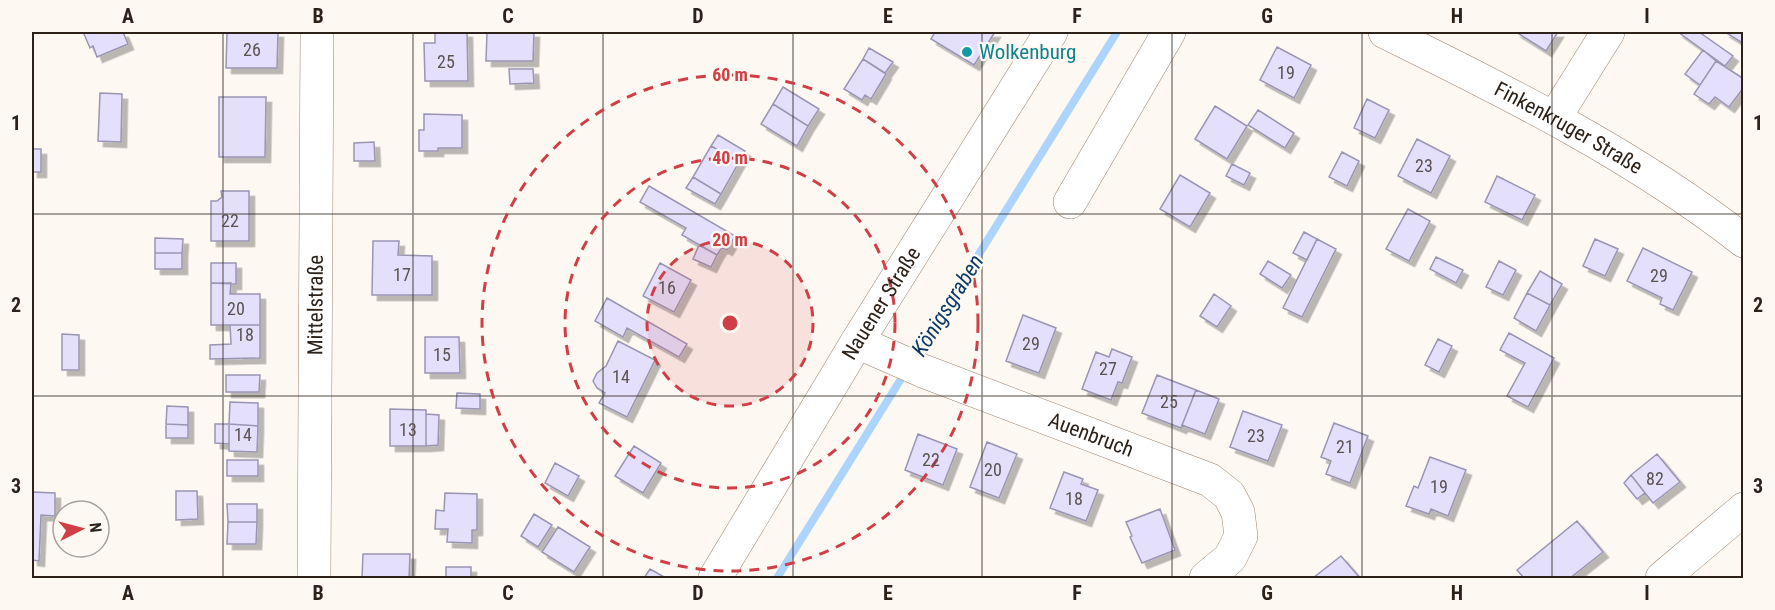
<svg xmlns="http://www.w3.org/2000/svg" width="1775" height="610" viewBox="0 0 1775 610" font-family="'Roboto Condensed',sans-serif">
	<defs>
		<filter id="shadow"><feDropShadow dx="5.5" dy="5.5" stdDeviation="0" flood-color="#0004"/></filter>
	</defs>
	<rect width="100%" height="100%" fill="#fef8f3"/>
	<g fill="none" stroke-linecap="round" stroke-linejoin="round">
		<path stroke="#add4ff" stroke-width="8" d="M913 360 1117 32
			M777 578 906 371"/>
	</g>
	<path fill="#e4e0fc" stroke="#9a95b4" stroke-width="1.5" filter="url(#shadow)" d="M87 32H123L128 44 97 57 93 46 90 48 84 34Z
		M227 32H278L277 68H226Z
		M435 32H467L468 81H425L424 43H435Z
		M487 32H534L533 61H486Z
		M935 32H995L974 65 931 39Z
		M1516 32H1558L1546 51Z
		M1678 32H1699L1733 56 1725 66Z
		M1725 32H1744V44Z
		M1277 47 1311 65 1294 98 1260 80Z
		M869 48 893 62 885 73 863 59Z
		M1703 50 1716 61 1700 85 1685 74Z
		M863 59 886 74 871 99 865 95 862 100 844 89Z
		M1716 61 1744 79V87L1729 107 1715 97 1709 104 1694 94Z
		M509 69H533L534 83 510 84Z
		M783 87 819 109 808 126 773 104Z
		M100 93 122 94 121 142 98 141Z
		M219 97H266L265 157H219Z
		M1367 99 1389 110 1375 138 1354 128Z
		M773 104 808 126 797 146 761 124Z
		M1215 106 1247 126 1227 159 1195 139Z
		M1258 110 1294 133 1285 148 1248 125Z
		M424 114 462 115V148H438V151H419V130H424Z
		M718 135 745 151 739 162 711 146Z
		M1417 139 1450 156 1431 193 1398 176Z
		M374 142 375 161H354V143Z
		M711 146 739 162 721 194 693 177Z
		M32 149H41V172H32Z
		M1342 152 1359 161 1347 186 1329 177Z
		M1232 164 1250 173 1244 185 1226 176Z
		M1180 175 1210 193 1190 227 1160 209Z
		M1497 176 1535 195 1522 220 1485 202Z
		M693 177 721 194 715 204 686 188Z
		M649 186 735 236 727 250 722 247 717 255 682 235 686 228 640 202Z
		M221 191H249V241H211V201H217L222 197Z
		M1408 209 1430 221 1409 261 1386 249Z
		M1304 232 1317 239 1307 260 1293 253Z
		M155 238 183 239 182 253H155Z
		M1317 239 1336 249 1302 317 1283 308Z
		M1595 239 1618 249 1605 276 1583 266Z
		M373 241H399L398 255 432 256V295H372Z
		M699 245 717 255 711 267 693 259Z
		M1643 248 1692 272 1673 310 1660 304 1662 298 1627 281Z
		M155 253H182V269H155Z
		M1436 257 1463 270 1456 283 1430 269Z
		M1268 261 1291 275 1282 288 1260 274Z
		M1499 261 1516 270 1503 295 1486 287Z
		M211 263H236V284L211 283Z
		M660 263 691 280 674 312 643 296Z
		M1540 271 1562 284 1550 305 1527 293Z
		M211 283H231L230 294H260V325H211Z
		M1527 293 1550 305 1536 331 1514 318Z
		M1214 294 1231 306 1217 327 1200 316Z
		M607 298 687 344 679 357 627 328 623 337 595 321Z
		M1023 315 1056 328 1039 373 1006 361Z
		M230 325H260V358L210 359V345L231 344Z
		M1509 333 1554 358 1528 407 1507 396 1525 363 1500 350Z
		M62 334 79 335V370H62Z
		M425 337H459L460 373H425Z
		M1438 339 1452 346 1439 372 1425 365Z
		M618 341 655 360 627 417 599 403 605 393 597 388 593 381 597 373 606 366Z
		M1112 349 1132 357 1122 383 1118 382 1111 400 1082 389 1096 352 1109 357Z
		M226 375H260L259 392H226Z
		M1157 375 1196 390 1181 428 1142 413Z
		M1196 390 1219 399 1205 434 1182 425Z
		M457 393 480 394V409L456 408Z
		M230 402 258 403V426L229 424Z
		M167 406 188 407V425L166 424Z
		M390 409 426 410V446H390Z
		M1243 411 1282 425 1268 461 1230 447Z
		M426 414 439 415 438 445 426 446Z
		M1334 423 1368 436 1350 483 1326 474 1331 461 1321 457Z
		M166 424 188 425V438H166Z
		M215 424H229V444L215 443Z
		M229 424 258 426 257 452 229 451Z
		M918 434 957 449 943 485 905 470Z
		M987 442 1017 454 999 498 970 487Z
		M634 446 661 463 643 493 615 476Z
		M1657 454 1680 482 1653 503 1631 475Z
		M1430 457 1466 470 1448 516 1431 509 1429 514 1406 506 1414 486 1418 488Z
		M227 460H258V476H227Z
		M555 463 579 476 568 496 545 483Z
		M1064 472 1083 479 1081 484 1098 490 1086 521 1050 508Z
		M1631 475 1645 493 1637 499 1624 483Z
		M176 491H197L198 519 176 520Z
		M32 492 55 493V516L41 515 39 561 32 560Z
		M445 493 477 494V530H472V543L447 542 448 529H435L436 510 444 511Z
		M227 504H257V522H228Z
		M1160 509 1175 550 1142 563 1130 537 1132 536 1126 522Z
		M534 514 552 525 538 547 521 536Z
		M1577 521 1603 552 1570 578H1524L1517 570Z
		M228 522H257L256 544H227Z
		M558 527 590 547 574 572 542 552Z
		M363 554H410L409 578H362Z
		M1341 556 1360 578H1313Z
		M446 567H471V578H446Z
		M650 569 666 578H644Z"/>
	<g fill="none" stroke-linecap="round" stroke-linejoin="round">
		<g stroke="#9e836d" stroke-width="34">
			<g id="minor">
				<path id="s1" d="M1385 32C1509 93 1634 155 1744 241"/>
				<path d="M1555 117 1608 32"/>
				<path d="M1070 202 1169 32"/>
				<path id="s2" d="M857 342 923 371 1210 480 1229 495 1238 512 1241 536 1230 558 1206 578"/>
				<path id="s3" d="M314 578 317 32"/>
				<path id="s4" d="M715 578 857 342 1051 32"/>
				<path d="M1662 578 1744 509"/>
			</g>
		</g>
		<use href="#minor" stroke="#fff" stroke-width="33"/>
	</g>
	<path fill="none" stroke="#2d2219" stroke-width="1.5" stroke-opacity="0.55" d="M223 32V578M413 32V578M603 32V578M793 32V578M982 32V578M1172 32V578M1362 32V578M1552 32V578M32 214H1744M32 396H1744"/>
	<circle cx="730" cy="323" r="83" fill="#cf3f45" fill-opacity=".12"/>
	<g fill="none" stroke="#cf3f45" stroke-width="3" stroke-dasharray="10 8">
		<circle cx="730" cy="323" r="83"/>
		<circle cx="730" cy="323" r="165"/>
		<circle cx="730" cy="323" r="248"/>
	</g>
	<circle fill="#0f9aa8" stroke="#fef8f3" stroke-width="2" cx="967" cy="52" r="6"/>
	<g text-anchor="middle" stroke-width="4.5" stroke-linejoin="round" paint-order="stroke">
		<g font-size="18" fill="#5b5252">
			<text x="252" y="56">26</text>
			<text x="446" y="68">25</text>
			<text x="1286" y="79">19</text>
			<text x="1424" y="172">23</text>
			<text x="230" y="227">22</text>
			<text x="402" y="281">17</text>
			<text x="1659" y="282">29</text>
			<text x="667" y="294">16</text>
			<text x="236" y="315">20</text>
			<text x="245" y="341">18</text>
			<text x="1031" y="350">29</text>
			<text x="442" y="361">15</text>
			<text x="1108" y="375">27</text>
			<text x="621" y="383">14</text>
			<text x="1169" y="408">25</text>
			<text x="408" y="436">13</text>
			<text x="243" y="441">14</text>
			<text x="1256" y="442">23</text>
			<text x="1345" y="453">21</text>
			<text x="931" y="466">22</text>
			<text x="993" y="476">20</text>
			<text x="1655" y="485">82</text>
			<text x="1439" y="493">19</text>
			<text x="1074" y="505">18</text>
		</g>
		<g font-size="21" fill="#0d838f" stroke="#fef8f3" text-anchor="start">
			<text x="979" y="59">Wolkenburg</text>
		</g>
		<g font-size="21" fill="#2d2219" stroke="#fef8f3">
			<text dy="7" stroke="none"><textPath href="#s1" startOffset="207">Finkenkruger Straße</textPath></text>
			<text dy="7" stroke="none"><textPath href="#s4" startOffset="321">Nauener Straße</textPath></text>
			<text dy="7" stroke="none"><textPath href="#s3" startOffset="273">Mittelstraße</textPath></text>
			<text dy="7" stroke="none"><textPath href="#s2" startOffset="252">Auenbruch</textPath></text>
		</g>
		<g font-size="22" font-style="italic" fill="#0c3b67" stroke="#fef8f3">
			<text transform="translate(947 305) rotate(-58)" y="8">Königsgraben</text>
		</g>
	</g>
	<circle cx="730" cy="323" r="9" fill="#cf3f45" stroke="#fef8f3" stroke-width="3"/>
	<g font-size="18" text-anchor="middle" font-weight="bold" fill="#cf3f45" stroke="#fef8f3" stroke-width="4.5" stroke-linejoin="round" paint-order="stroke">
		<text x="730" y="81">60 m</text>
		<text x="730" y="164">40 m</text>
		<text x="730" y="246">20 m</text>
	</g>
	<rect width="1775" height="610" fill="none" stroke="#fef8f3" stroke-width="66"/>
	<g transform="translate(81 529) rotate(84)"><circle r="28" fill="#fef8f3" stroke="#aaa29c" stroke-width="1.5"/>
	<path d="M0-4.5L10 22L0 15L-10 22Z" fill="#cf3f45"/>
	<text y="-9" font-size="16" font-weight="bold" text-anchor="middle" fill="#2d2219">N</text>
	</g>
	<rect x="33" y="33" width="1709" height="544" fill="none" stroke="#2d2219" stroke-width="2"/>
	<g font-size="20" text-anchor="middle" font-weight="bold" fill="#2d2219">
		<text x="128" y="23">A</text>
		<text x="318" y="23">B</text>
		<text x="508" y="23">C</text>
		<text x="698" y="23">D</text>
		<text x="888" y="23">E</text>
		<text x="1077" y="23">F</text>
		<text x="1267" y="23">G</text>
		<text x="1457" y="23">H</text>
		<text x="1647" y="23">I</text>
		<text x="16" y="130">1</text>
		<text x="1758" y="130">1</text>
		<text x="16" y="312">2</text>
		<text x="1758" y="312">2</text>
		<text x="16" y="493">3</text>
		<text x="1758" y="493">3</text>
		<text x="128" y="600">A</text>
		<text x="318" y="600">B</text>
		<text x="508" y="600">C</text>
		<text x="698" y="600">D</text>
		<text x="888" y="600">E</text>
		<text x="1077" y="600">F</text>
		<text x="1267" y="600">G</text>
		<text x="1457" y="600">H</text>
		<text x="1647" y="600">I</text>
	</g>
</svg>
